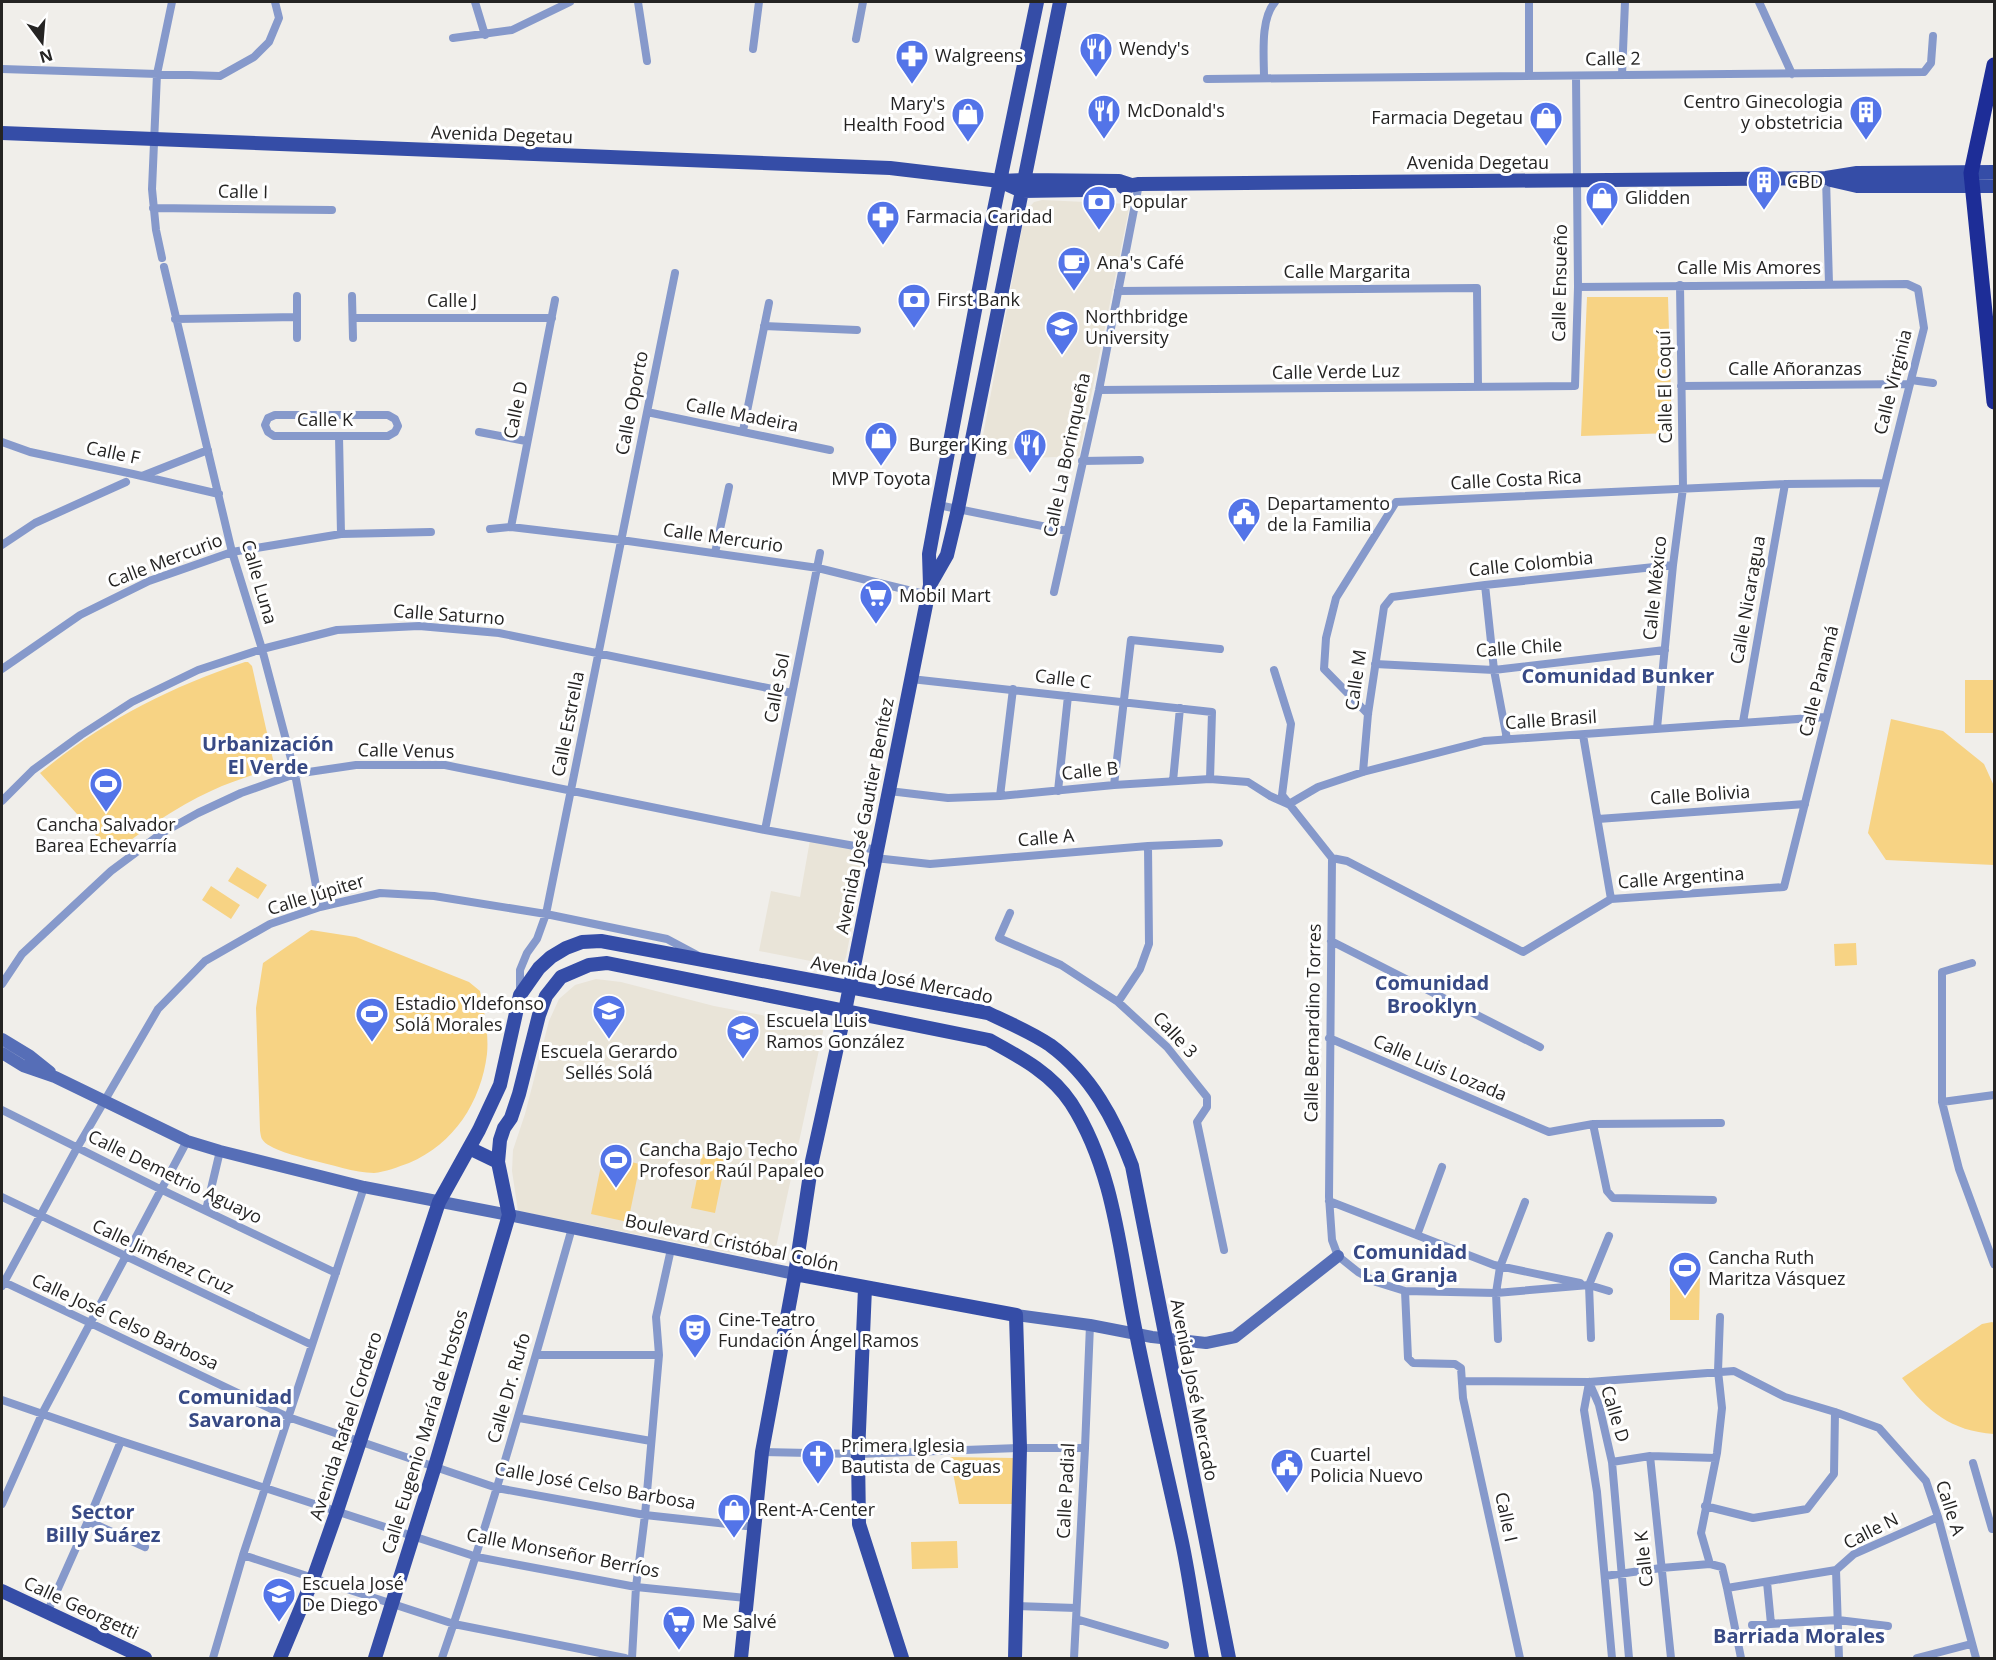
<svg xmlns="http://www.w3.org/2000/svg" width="1996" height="1660" viewBox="0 0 1996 1660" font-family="'Open Sans',sans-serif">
	<rect width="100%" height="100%" fill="#f0eeea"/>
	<path fill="#e9e4d8" d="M1042 200 1130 204 1079 456 1007 459 981 446 1025 212 1034 202Z
		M810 840 857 849 865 858 846 957 843 964 836 966 759 951 771 891 800 897Z
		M596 979 621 982 714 1006 824 1027 773 1261 518 1211 512 1171 513 1150 525 1114 549 1021 559 999 575 985Z"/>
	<path fill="#f7d384" d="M1587 297H1668L1672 433 1581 436Z
		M245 662H248L252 666 274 764 273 767C253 776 231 781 211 791 176 807 143 830 113 854L40 773C105 720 166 689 245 662Z
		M1965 680H1994V733H1965Z
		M1891 719 1943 731 1984 764 1994 786V865L1886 860 1868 833Z
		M237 867 267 885 258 899 228 881Z
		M211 886 240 905 231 919 202 900Z
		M311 930 356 937 469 982 480 991C484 1011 489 1033 487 1054 481 1102 454 1144 409 1163 398 1167 385 1172 374 1173 355 1173 330 1164 311 1160 300 1157 267 1149 262 1139 261 1138 260 1131 260 1130L256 1008 263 963Z
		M1856 943 1857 965 1835 966 1834 944Z
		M702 1154 726 1159 715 1213 691 1208Z
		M603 1156 640 1164 628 1222 591 1214Z
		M1670 1274H1700L1699 1320H1670Z
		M1992 1322 1994 1323V1434C1951 1431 1927 1411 1902 1378L1982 1324Z
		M950 1457 1013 1458 1012 1504H959Z
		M957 1541 958 1568 912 1569 911 1542Z"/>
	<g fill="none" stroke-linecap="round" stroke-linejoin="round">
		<path stroke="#8699cb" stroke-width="8" d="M475 2 485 35
			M638 2 647 61
			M1529 2V76
			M1759 2 1792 74
			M453 38 512 30 570 2
			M856 39 863 2
			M753 49 759 2
			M2 69 220 76 254 57 269 42 279 18 275 2
			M1622 75 1625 2
			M1264 78C1264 56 1260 19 1275 2
			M1207 79 1924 72 1931 63 1933 36
			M1826 178 1829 284
			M153 208 332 210
			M162 258 156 230 152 189 157 74 172 2
			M164 267 232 552 262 649 295 774 320 907
			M1118 291 1477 288 1478 387
			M297 296V338
			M352 296 353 338
			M353 318H552
			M175 319 297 317
			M764 326 857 330
			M1911 380 1933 383
			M1681 386 1910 384
			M1099 390 1575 386 1578 287 1576 76
			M647 412 830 450
			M275 415H388L395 419 398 426 395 432 388 436H274L268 432 265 425 268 418Z
			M743 431 769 303
			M479 432 526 441
			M339 436 341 534
			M2 442 30 452 133 474 219 494
			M1082 461 1140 460
			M142 476 208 450
			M938 505 1067 531
			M511 527 555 300
			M490 529 511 527 621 540 818 568 928 595
			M2 545 35 523 126 482
			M715 553 729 487
			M1485 585 1494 670 1507 739
			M1054 592 1099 390 1139 184
			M1375 664 1494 670 1665 650
			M2 669 80 615 149 581 232 552 341 534 431 532
			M1274 670 1291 724 1282 795 1332 858 1329 1197 1332 1240 1338 1256 1358 1272 1376 1282 1405 1291 1496 1293 1589 1285 1609 1291
			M911 679 1212 712 1210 779
			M1368 714 1324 669 1326 638 1336 598 1396 502 1785 484 1885 483
			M1743 722 1785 484
			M1657 728 1673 565 1683 488 1680 285
			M1583 735 1611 899
			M1363 772 1368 714 1384 607 1392 597 1485 585 1673 565
			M1173 781 1180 708
			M1114 785 1131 640 1220 649
			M889 791 948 798 1000 796 1114 785 1210 779 1248 782 1270 796 1288 804
			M1058 791 1068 696
			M1000 796 1013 689
			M2 801 33 770 81 735 132 702 198 670 262 649 337 630 419 626 499 633 792 693
			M1289 804 1318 787 1363 772 1484 741 1826 717
			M1598 819 1805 804
			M765 830 820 553
			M875 858 930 864 1148 846 1219 843
			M1332 858 1347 861 1523 952 1611 899 1784 887 1924 328 1918 289 1907 284 1578 287
			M1010 913 999 938 1061 965 1118 1002 1167 1047 1207 1097V1107L1197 1122 1224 1250
			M1331 941 1540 1047
			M1972 963 1942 972V1102L1959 1169 1994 1264
			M2 984 22 954 111 871 162 833 198 813 241 793 295 774 356 765H445L765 830 877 850
			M520 995V970L527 953 537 939 546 914 675 273
			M1118 1002 1140 969 1149 944 1148 846
			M1329 1038 1549 1132 1593 1124 1721 1123
			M1942 1102 1994 1095
			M2 1110 160 1189 336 1273
			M1593 1124 1607 1191 1613 1198 1713 1200
			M2 1197 312 1345
			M1329 1201 1494 1265 1580 1283
			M206 1210 220 1151
			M1417 1235 1442 1167
			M2 1281 288 1417 497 1488 645 1515 755 1527
			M2 1286 77 1148 158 1009 205 961 270 924 320 907 380 893 434 896 546 914 667 939 697 955
			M1405 1291 1408 1358 1413 1363 1455 1364 1461 1368 1463 1398 1520 1658
			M1720 1317 1718 1371 1722 1408 1717 1453 1701 1533 1710 1564 1722 1567 1727 1588 1741 1658
			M1591 1338 1589 1285 1609 1236
			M1498 1339 1496 1293 1500 1267 1525 1202
			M536 1355H659
			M1462 1381 1589 1382 1734 1371 1785 1397 1835 1412 1879 1428 1926 1481 1938 1517 1976 1658
			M1589 1382 1599 1405 1612 1462 1629 1658
			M1589 1383 1584 1410 1597 1492 1612 1658
			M2 1400 121 1441 477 1557 636 1587 746 1598
			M519 1418 651 1441
			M762 1452 858 1454 1020 1448H1085
			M1650 1456 1671 1658
			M1612 1462 1650 1456 1716 1458
			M1973 1463 1992 1529H1994
			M2 1504 42 1414 187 1141
			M1705 1506 1753 1518 1807 1509 1834 1474 1835 1412
			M88 1521 145 1547
			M243 1555 454 1624 625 1658
			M1605 1576 1661 1568 1710 1564
			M1767 1582 1771 1624
			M1727 1588 1836 1570
			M1016 1606 1076 1608
			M47 1613 88 1521 121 1441
			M1076 1619 1165 1645
			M1752 1625 1838 1620 1888 1626
			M213 1658 243 1555 364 1187
			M442 1658C491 1516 531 1372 572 1228
			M632 1658 636 1587 645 1515 659 1355 656 1317 671 1249
			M1074 1658 1085 1448 1090 1325
			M1839 1658 1836 1570 1854 1554 1938 1517
			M1917 1658 1971 1644"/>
		<path stroke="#566eb7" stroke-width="12" d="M2 1039 30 1056 50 1072
			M2 1053 23 1066 55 1077 187 1141 220 1151 364 1187 509 1215 795 1274
			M1016 1315 1090 1325 1152 1337 1206 1343 1235 1337 1338 1256"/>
		<path stroke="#354da7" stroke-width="14" d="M2 133 890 168 1000 181 1024 180 1119 181 1131 185
			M1831 180 1857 186H1994
			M1002 182 1022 191 1086 190
			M1123 187 1139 184 1826 178 1857 173 1994 172
			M931 583 947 555 958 509 1060 2
			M469 1148 498 1162
			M795 1274 1016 1315 1020 1448 1015 1658
			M865 1288 858 1454 859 1524 902 1658
			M2 1591 145 1658
			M280 1658 313 1579 337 1511 439 1202 479 1130 500 1085 520 995 539 968 551 957 566 948 582 942 601 941 988 1013C1009 1023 1031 1032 1050 1045 1091 1075 1115 1120 1132 1166L1229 1658
			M375 1658 435 1466 509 1215 498 1162 500 1140 504 1128 511 1118 519 1094 539 1015 546 996 561 977 589 965 607 963 989 1040C1020 1057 1051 1073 1071 1103 1115 1171 1120 1256 1136 1333 1150 1403 1167 1472 1182 1542 1190 1580 1195 1620 1202 1658
			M741 1658 762 1452 795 1274 812 1161 845 1011 928 595 930 585 929 554 938 505 994 210 1037 2"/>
		<path stroke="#1d2d97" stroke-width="15" d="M1994 65 1971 173 1994 402"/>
	</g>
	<defs>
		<g id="restaurant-pin" transform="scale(1.725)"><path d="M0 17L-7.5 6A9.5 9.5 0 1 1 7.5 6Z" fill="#5374e8" stroke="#fff"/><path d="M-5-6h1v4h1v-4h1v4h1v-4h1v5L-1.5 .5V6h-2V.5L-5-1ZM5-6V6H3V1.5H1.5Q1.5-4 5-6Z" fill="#fff"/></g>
		<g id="pharmacy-pin" transform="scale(1.725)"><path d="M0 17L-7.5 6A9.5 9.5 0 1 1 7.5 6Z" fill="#5374e8" stroke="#fff"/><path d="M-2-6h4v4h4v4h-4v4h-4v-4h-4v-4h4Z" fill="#fff"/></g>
		<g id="building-pin" transform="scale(1.725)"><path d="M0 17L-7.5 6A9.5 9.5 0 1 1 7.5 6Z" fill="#5374e8" stroke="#fff"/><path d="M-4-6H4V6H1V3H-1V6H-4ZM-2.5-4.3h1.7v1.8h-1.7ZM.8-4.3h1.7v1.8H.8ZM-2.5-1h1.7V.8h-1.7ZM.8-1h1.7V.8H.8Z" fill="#fff"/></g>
		<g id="shop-pin" transform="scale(1.725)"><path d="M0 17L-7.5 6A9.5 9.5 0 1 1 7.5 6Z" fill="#5374e8" stroke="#fff"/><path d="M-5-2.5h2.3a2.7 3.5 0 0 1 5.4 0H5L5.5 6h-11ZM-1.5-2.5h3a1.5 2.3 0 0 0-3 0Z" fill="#fff"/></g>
		<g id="bank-pin" transform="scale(1.725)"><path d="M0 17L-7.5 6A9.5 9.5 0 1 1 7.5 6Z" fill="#5374e8" stroke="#fff"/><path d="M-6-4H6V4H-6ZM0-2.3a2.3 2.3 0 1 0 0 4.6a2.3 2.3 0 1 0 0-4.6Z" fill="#fff"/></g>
		<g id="cafe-pin" transform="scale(1.725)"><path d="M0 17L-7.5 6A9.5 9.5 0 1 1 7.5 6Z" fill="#5374e8" stroke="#fff"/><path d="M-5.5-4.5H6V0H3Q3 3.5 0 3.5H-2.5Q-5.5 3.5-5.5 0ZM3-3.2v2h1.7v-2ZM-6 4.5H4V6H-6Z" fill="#fff"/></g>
		<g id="university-pin" transform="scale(1.725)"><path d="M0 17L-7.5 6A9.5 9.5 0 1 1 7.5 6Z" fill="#5374e8" stroke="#fff"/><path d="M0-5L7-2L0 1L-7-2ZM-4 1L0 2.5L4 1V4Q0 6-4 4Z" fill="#fff"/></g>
		<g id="civic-pin" transform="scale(1.725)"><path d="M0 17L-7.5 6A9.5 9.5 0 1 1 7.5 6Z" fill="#5374e8" stroke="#fff"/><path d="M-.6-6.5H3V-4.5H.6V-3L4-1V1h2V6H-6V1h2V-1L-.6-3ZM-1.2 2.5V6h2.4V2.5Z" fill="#fff"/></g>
		<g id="supermarket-pin" transform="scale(1.725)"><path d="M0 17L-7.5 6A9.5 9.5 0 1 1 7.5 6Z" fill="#5374e8" stroke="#fff"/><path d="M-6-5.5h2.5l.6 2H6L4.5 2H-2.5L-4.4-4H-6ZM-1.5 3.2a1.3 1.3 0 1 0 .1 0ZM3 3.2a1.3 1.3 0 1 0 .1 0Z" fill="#fff"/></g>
		<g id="stadium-pin" transform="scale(1.725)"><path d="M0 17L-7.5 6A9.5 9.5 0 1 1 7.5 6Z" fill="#5374e8" stroke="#fff"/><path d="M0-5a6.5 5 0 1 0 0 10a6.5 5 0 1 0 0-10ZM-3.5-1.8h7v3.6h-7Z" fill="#fff"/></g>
		<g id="school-pin" transform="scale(1.725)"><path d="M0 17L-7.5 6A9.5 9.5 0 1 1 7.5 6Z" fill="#5374e8" stroke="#fff"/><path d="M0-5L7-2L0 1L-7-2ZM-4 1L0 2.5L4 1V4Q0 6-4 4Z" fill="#fff"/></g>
		<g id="theatre-pin" transform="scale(1.725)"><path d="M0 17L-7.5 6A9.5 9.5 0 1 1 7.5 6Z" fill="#5374e8" stroke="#fff"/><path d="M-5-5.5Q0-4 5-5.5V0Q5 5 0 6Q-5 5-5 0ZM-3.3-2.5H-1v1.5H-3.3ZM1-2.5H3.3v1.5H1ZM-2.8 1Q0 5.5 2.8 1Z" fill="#fff"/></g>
		<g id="church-pin" transform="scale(1.725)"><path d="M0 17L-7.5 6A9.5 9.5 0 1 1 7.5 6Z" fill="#5374e8" stroke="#fff"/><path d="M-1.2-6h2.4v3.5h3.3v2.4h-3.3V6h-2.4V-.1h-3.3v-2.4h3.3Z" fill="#fff"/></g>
	</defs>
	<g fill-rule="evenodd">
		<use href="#restaurant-pin" x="1096" y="49"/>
		<use href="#pharmacy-pin" x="912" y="56"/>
		<use href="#restaurant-pin" x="1104" y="111"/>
		<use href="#building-pin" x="1866" y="112"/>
		<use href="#shop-pin" x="968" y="114"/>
		<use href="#shop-pin" x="1546" y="118"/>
		<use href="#building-pin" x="1764" y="182"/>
		<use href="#shop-pin" x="1602" y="198"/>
		<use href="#bank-pin" x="1099" y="202"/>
		<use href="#pharmacy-pin" x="883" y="217"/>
		<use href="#cafe-pin" x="1074" y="263"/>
		<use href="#bank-pin" x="914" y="300"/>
		<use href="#university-pin" x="1062" y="327"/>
		<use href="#shop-pin" x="881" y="438"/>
		<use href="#restaurant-pin" x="1030" y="445"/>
		<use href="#civic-pin" x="1244" y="514"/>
		<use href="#supermarket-pin" x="876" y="596"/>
		<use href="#stadium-pin" x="106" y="784"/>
		<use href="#school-pin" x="609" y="1011"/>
		<use href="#stadium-pin" x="372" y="1014"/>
		<use href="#school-pin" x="743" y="1031"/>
		<use href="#stadium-pin" x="616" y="1160"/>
		<use href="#stadium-pin" x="1685" y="1268"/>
		<use href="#theatre-pin" x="695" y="1330"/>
		<use href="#church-pin" x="818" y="1456"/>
		<use href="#civic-pin" x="1287" y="1465"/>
		<use href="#shop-pin" x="734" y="1510"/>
		<use href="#school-pin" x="279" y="1594"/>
		<use href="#supermarket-pin" x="679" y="1622"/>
	</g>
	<g text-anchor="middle" stroke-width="6" stroke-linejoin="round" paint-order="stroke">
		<g font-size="18" fill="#252423" stroke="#fff" text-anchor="start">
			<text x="1119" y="55">Wendy's</text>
			<text x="935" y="62">Walgreens</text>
			<text x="1843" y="108" text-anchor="end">Centro Ginecologia<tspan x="1843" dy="21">y obstetricia</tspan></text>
			<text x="945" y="110" text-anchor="end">Mary's<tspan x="945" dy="21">Health Food</tspan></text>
			<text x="1127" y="117">McDonald's</text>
			<text x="1523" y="124" text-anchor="end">Farmacia Degetau</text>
			<text x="1787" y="188">CBD</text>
			<text x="1625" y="204">Glidden</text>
			<text x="1122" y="208">Popular</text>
			<text x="906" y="223">Farmacia Caridad</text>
			<text x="1097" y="269">Ana's Café</text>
			<text x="937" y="306">First Bank</text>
			<text x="1085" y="323">Northbridge<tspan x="1085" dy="21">University</tspan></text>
			<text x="1007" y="451" text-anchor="end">Burger King</text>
			<text x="881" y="485" text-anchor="middle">MVP Toyota</text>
			<text x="1267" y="510">Departamento<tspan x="1267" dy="21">de la Familia</tspan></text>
			<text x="899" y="602">Mobil Mart</text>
			<text x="106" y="831" text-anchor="middle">Cancha Salvador<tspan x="106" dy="21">Barea Echevarría</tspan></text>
			<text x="395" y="1010">Estadio Yldefonso<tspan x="395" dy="21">Solá Morales</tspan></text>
			<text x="766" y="1027">Escuela Luis<tspan x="766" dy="21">Ramos González</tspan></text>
			<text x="609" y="1058" text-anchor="middle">Escuela Gerardo<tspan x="609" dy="21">Sellés Solá</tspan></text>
			<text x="639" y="1156">Cancha Bajo Techo<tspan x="639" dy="21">Profesor Raúl Papaleo</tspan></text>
			<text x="1708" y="1264">Cancha Ruth<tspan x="1708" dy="21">Maritza Vásquez</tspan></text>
			<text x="718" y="1326">Cine-Teatro<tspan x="718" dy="21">Fundación Ángel Ramos</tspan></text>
			<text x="841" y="1452">Primera Iglesia<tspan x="841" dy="21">Bautista de Caguas</tspan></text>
			<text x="1310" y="1461">Cuartel<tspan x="1310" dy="21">Policia Nuevo</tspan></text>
			<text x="757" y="1516">Rent-A-Center</text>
			<text x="302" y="1590">Escuela José<tspan x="302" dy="21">De Diego</tspan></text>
			<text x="702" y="1628">Me Salvé</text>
		</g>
		<g font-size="18" fill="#252423" stroke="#fff">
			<text transform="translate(1613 59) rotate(-1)" y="6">Calle 2</text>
			<text transform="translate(502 135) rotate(2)" y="6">Avenida Degetau</text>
			<text x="1478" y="169">Avenida Degetau</text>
			<text transform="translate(243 192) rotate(1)" y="6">Calle I</text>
			<text x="1749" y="274">Calle Mis Amores</text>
			<text x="1347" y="278">Calle Margarita</text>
			<text transform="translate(1560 283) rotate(-89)" y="6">Calle Ensueño</text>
			<text x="452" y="307">Calle J</text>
			<text x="1795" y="375">Calle Añoranzas</text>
			<text transform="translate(1336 372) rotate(-1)" y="6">Calle Verde Luz</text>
			<text transform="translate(1893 382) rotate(-76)" y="6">Calle Virginia</text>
			<text transform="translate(1665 387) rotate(-91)" y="6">Calle El Coquí</text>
			<text transform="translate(632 403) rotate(-79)" y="6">Calle Oporto</text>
			<text transform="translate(516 410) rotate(-78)" y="6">Calle D</text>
			<text transform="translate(742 415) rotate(11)" y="6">Calle Madeira</text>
			<text x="325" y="426">Calle K</text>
			<text transform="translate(113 453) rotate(12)" y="6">Calle F</text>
			<text transform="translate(1067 455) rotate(-78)" y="6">Calle La Borinqueña</text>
			<text transform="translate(1516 480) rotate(-3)" y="6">Calle Costa Rica</text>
			<text transform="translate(723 538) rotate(8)" y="6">Calle Mercurio</text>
			<text transform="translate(165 561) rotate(-21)" y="6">Calle Mercurio</text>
			<text transform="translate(1531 564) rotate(-6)" y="6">Calle Colombia</text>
			<text transform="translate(259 582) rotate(74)" y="6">Calle Luna</text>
			<text transform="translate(1655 588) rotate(-84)" y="6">Calle México</text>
			<text transform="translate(1748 600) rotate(-80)" y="6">Calle Nicaragua</text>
			<text transform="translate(449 615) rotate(4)" y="6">Calle Saturno</text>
			<text transform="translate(1519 648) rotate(-4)" y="6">Calle Chile</text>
			<text transform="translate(1063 679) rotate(7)" y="6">Calle C</text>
			<text transform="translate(1356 680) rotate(-82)" y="6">Calle M</text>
			<text transform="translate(1819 681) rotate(-76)" y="6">Calle Panamá</text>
			<text transform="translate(777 688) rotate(-79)" y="6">Calle Sol</text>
			<text transform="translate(1551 720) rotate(-4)" y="6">Calle Brasil</text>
			<text transform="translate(568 724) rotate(-79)" y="6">Calle Estrella</text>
			<text transform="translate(406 751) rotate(1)" y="6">Calle Venus</text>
			<text transform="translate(1090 771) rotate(-6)" y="6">Calle B</text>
			<text transform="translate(1700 795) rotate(-4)" y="6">Calle Bolivia</text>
			<text transform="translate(865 816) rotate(-79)" y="6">Avenida José Gautier Benítez</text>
			<text transform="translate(1046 838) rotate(-5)" y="6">Calle A</text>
			<text transform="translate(1681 878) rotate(-4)" y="6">Calle Argentina</text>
			<text transform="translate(316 895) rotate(-17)" y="6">Calle Júpiter</text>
			<text transform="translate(902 980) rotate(11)" y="6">Avenida José Mercado</text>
			<text transform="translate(1313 1023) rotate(-89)" y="6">Calle Bernardino Torres</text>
			<text transform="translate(1175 1035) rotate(47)" y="6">Calle 3</text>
			<text transform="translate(1440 1068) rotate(23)" y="6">Calle Luis Lozada</text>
			<text transform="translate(175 1177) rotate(26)" y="6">Calle Demetrio Aguayo</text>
			<text transform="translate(732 1243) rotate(12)" y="6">Boulevard Cristóbal Colón</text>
			<text transform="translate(163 1257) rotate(25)" y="6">Calle Jiménez Cruz</text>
			<text transform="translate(125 1322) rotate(25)" y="6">Calle José Celso Barbosa</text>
			<text transform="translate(509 1388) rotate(-74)" y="6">Calle Dr. Rufo</text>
			<text transform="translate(1194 1390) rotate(79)" y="6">Avenida José Mercado</text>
			<text transform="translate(1615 1414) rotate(73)" y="6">Calle D</text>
			<text transform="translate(346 1426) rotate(-72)" y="6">Avenida Rafael Cordero</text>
			<text transform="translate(425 1432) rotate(-73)" y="6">Calle Eugenio María de Hostos</text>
			<text transform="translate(595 1486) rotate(10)" y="6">Calle José Celso Barbosa</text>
			<text transform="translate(1066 1491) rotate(-87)" y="6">Calle Padial</text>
			<text transform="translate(1950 1508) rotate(72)" y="6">Calle A</text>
			<text transform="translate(1506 1517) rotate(78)" y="6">Calle I</text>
			<text transform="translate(1871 1531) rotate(-27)" y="6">Calle N</text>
			<text transform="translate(563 1553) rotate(11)" y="6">Calle Monseñor Berríos</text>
			<text transform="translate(1644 1559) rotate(-96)" y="6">Calle K</text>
			<text transform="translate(81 1608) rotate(25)" y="6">Calle Georgetti</text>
		</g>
		<g font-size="20" font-weight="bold" fill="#384a85" stroke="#fff">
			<text x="1618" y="683">Comunidad Bunker</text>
			<text x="268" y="751">Urbanización<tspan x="268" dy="23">El Verde</tspan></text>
			<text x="1432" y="990">Comunidad<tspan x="1432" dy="23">Brooklyn</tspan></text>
			<text x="1410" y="1259">Comunidad<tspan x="1410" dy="23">La Granja</tspan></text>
			<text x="235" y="1404">Comunidad<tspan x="235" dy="23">Savarona</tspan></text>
			<text x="103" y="1519">Sector<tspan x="103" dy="23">Billy Suárez</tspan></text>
			<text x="1799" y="1643">Barriada Morales</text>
		</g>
	</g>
	<rect width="1996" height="1660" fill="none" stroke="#252423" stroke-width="6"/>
	<g transform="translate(42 42) rotate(164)" stroke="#ffffff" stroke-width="4.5" paint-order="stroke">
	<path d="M0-4.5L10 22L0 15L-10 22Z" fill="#252423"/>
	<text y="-9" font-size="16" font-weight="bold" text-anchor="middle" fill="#252423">N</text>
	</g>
</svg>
